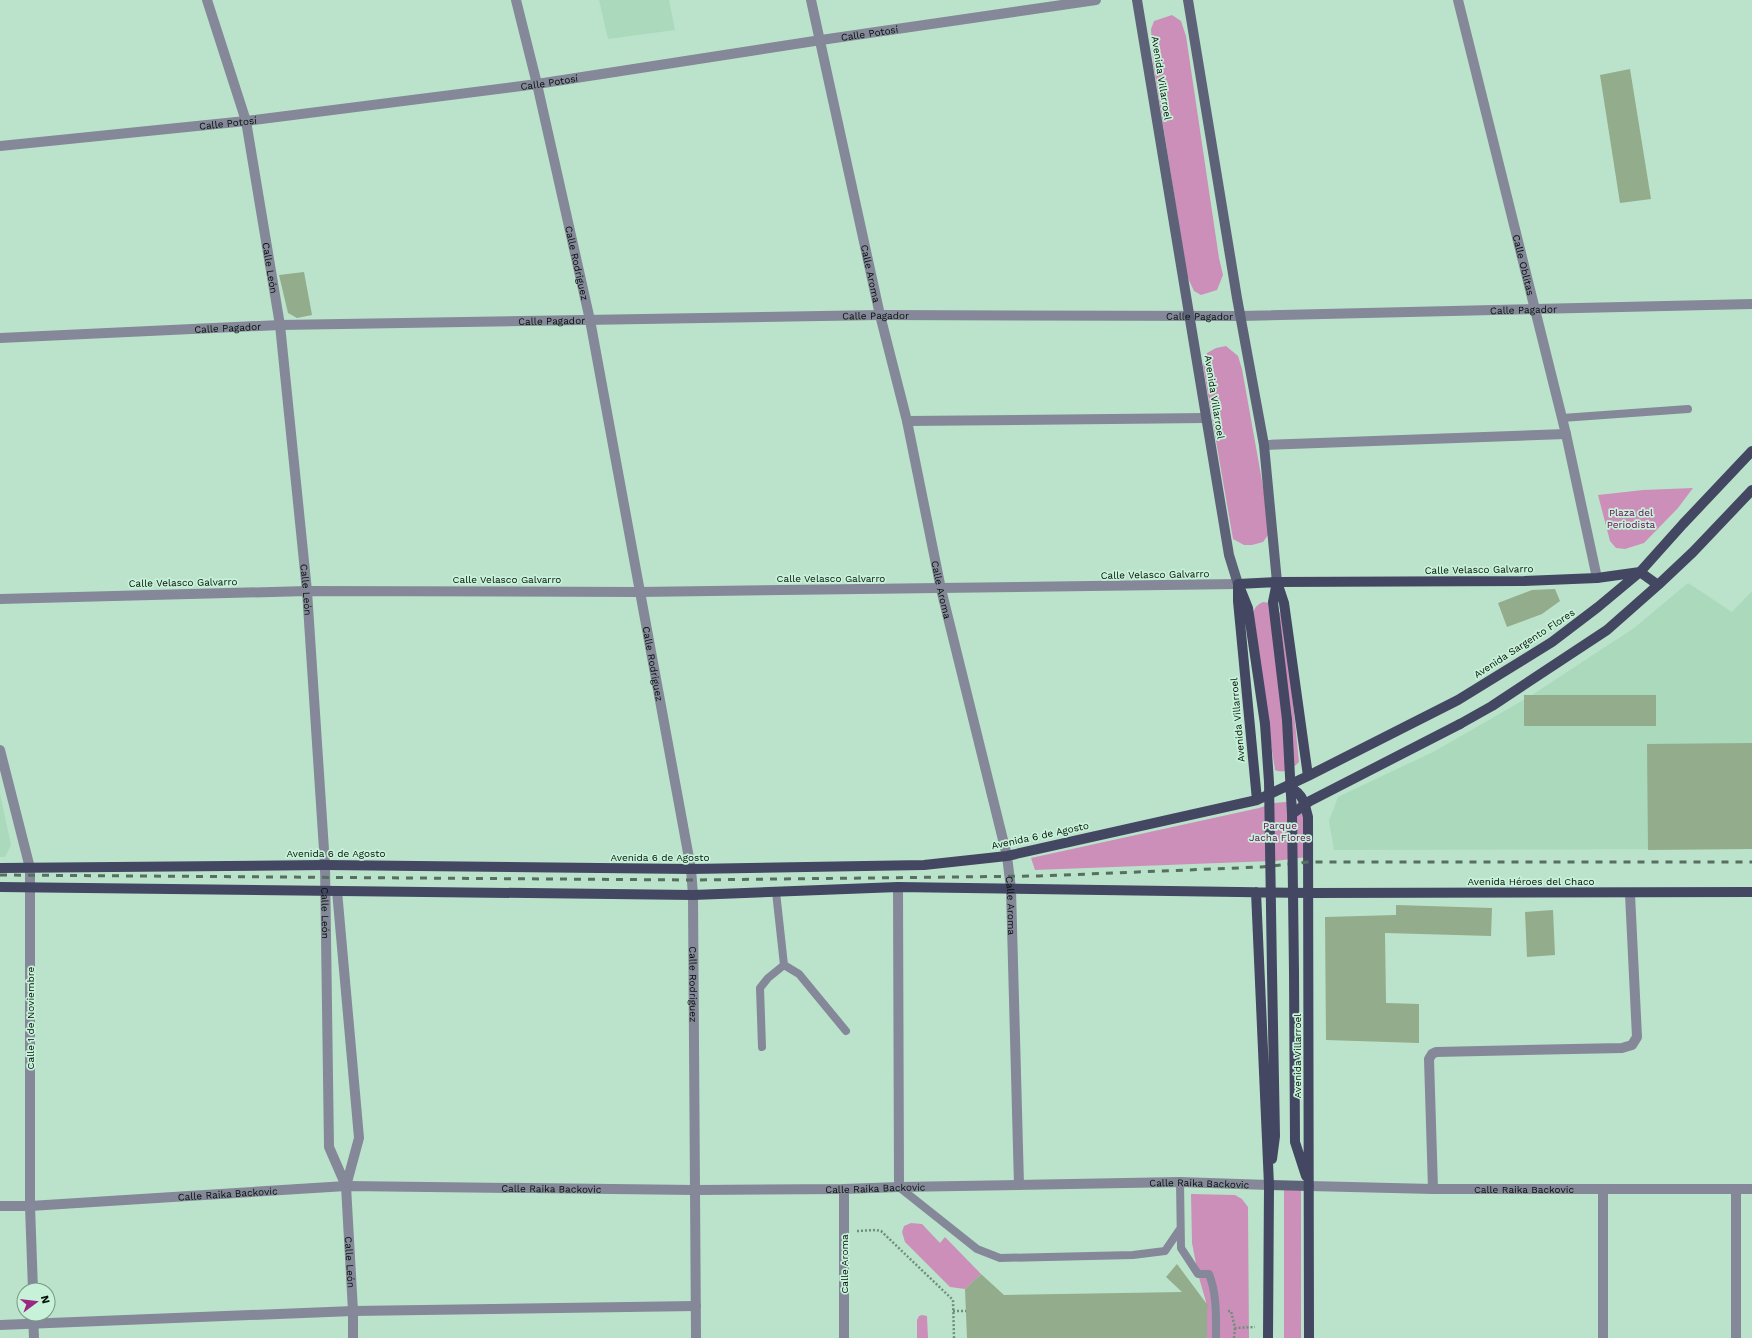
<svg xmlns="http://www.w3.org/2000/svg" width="1752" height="1338" viewBox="0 0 1752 1338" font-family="'Work Sans',sans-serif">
	<rect width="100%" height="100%" fill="#bbe3cb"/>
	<path fill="#aad9bc" d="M599 0H669L675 30 608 39Z
		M1688 583 1732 612 1752 591V849L1334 850 1329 821 1338 797 1435 751 1532 695 1634 628Z
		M0 794 11 845 5 857H0Z"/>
	<path fill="#cc8fba" d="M1172 15 1181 21 1186 36 1219 258 1223 275 1217 290 1201 295 1194 291 1187 276 1153 62 1151 29 1154 21Z
		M1226 346 1238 356 1242 369 1269 520 1268 535 1263 542 1252 545H1244L1233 539 1203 366 1207 353 1216 348Z
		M1693 488 1678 508 1644 543 1625 549 1616 548 1610 541 1598 495 1643 490Z
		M1263 602 1271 603 1276 606 1281 615 1290 673 1299 762C1292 769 1284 774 1275 770L1252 620C1253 611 1254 606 1263 602Z
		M1285 802 1299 803 1304 808 1307 857 1275 861 1035 870 1031 858 1259 808 1274 803Z
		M1284 1182H1301V1338H1284Z
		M1191 1194 1235 1195 1242 1199 1248 1207 1249 1338H1207L1206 1302 1198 1274 1192 1243Z
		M911 1223 922 1224 940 1243 945 1237 981 1274 965 1289 950 1287 905 1242 902 1232 904 1226Z
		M922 1315 927 1316 928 1338H917V1320L919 1316Z"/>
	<path fill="#93ac8b" d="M1630 69 1651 199 1620 203 1600 75Z
		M304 272 312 315 297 318 288 313 279 275Z
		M1555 589 1560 601 1542 614 1507 627 1498 603 1532 590Z
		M1524 695H1656V726H1524Z
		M1752 743V849L1648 850 1647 744Z
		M1396 905 1492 908 1491 936 1385 933 1386 1003 1419 1004V1043L1326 1040 1325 917 1396 915Z
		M1553 910 1555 955 1527 957 1525 912Z
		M1177 1264 1209 1307 1207 1309V1338H967L965 1289 981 1274 1004 1295 1182 1292 1166 1277Z"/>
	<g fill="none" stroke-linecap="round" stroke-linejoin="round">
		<path stroke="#718e7c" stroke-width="2.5" stroke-dasharray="2 2" stroke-linecap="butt" d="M857 1231 876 1230 881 1231 953 1300 954 1338
			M953 1311H966
			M1228 1311H1231L1235 1328 1255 1327
			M1234 1338 1235 1328"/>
		<path stroke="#858898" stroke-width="8" d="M1562 418 1688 409
			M776 892 784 965 799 974 846 1031
			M762 1047 760 988 768 978 784 965
			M1180 1182 1181 1248 1198 1274H1209C1217 1294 1216 1317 1216 1338
			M899 1187 977 1249 1000 1258 1133 1255 1165 1251 1180 1229"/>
		<g stroke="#858898" stroke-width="10">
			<path id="s1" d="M207 0 246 121 280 325 307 591 325 865 329 1147 346 1186"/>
			<path id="s2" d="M516 0 537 84 590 320 691 869 693 895 696 1338"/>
			<path id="s3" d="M811 0 880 315 907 421 941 589 1007 856 1011 889 1019 1185"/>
			<path id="s4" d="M1458 0 1566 434 1597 578"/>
			<path id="s5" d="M0 146 246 121 537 84 821 40 1096 0"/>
			<path id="s6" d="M0 338 280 325 880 315 1240 316 1752 304"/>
			<path d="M907 421 1206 418"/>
			<path d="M1264 445 1566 434"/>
			<path d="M0 599 307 591 639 592 1238 584"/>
			<path d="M0 750 30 868V1206L33 1290"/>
			<path d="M898 887 899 1187"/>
			<path id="s7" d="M337 891 359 1138 346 1186 353 1311V1338"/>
			<path id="s8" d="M1309 1186 1433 1189H1752"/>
			<path d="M844 1189V1338"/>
			<path d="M1433 1189 1429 1059 1432 1054 1436 1052 1622 1048 1632 1045 1637 1037 1630 894"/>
			<path d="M1603 1189V1338"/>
			<path id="s9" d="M0 1206H30L346 1186 695 1190 844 1189 899 1187 1180 1182 1269 1185"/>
			<path d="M33 1314 34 1338"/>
			<path d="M0 1325 353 1311 696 1306"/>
			<path d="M1736 1338V1189"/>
		</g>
		<path stroke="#5e6279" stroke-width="10" d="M1137 0 1229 555 1238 584
			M1188 0 1237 298 1264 445 1277 582
			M1269 1185 1309 1186"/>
		<path stroke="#434762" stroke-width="10" d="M1277 582 1284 603 1308 776
			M1277 582 1273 602 1287 720
			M1238 584 1277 582 1524 581 1597 578 1640 572 1658 585
			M1238 584V601L1257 800
			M1240 588 1248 608 1265 724
			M1460 724 1492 706 1607 630 1658 585 1693 552 1752 490
			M1285 787C1302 790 1304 801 1308 817L1309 1338
			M0 868 325 865 691 869 924 865 1007 856 1257 800 1308 776 1458 700 1552 642 1598 607 1640 572 1683 524 1752 451
			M0 887 693 895 898 887 1309 893 1752 892
			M1256 892 1269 1185 1268 1338
			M1294 972 1295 1142 1306 1176
			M1272 1159 1275 1136 1272 972"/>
		<path stroke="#566f60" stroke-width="3" stroke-dasharray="7 7" stroke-linecap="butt" d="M0 875 692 880 1039 876 1261 867 1308 862H1752"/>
		<path stroke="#434762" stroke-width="10" d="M1287 720 1292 814 1294 972
			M1265 724 1269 782 1272 972
			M1292 814 1310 801 1460 724"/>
	</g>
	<g text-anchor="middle" stroke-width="3.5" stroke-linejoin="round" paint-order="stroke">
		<g font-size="10" fill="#041109" stroke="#c7f1d8">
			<text dy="4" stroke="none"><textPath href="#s5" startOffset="877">Calle Potosí</textPath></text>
			<text transform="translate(1162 78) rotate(81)" y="4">Avenida Villarroel</text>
			<text dy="4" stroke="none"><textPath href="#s5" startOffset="553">Calle Potosí</textPath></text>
			<text dy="4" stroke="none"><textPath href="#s5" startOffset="229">Calle Potosí</textPath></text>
			<text dy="4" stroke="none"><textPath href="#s2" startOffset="270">Calle Rodriguez</textPath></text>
			<text dy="4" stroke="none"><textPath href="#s4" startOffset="273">Calle Oblitas</textPath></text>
			<text dy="4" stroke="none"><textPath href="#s1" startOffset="276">Calle León</textPath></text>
			<text dy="4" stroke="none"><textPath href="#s3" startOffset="280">Calle Aroma</textPath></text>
			<text dy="4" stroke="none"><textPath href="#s6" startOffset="1524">Calle Pagador</textPath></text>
			<text dy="4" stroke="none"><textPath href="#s6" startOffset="876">Calle Pagador</textPath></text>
			<text dy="4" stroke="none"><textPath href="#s6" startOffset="1200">Calle Pagador</textPath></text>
			<text dy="4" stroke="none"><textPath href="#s6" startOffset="552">Calle Pagador</textPath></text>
			<text dy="4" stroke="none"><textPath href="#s6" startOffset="228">Calle Pagador</textPath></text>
			<text transform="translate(1215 397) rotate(81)" y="4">Avenida Villarroel</text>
			<text transform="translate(1479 569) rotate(-1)" y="4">Calle Velasco Galvarro</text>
			<text transform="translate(1155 574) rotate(-1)" y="4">Calle Velasco Galvarro</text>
			<text x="831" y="582">Calle Velasco Galvarro</text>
			<text x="507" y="583">Calle Velasco Galvarro</text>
			<text transform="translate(183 582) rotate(-1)" y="4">Calle Velasco Galvarro</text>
			<text dy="4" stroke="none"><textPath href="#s3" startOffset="604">Calle Aroma</textPath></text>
			<text dy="4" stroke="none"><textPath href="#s1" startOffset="600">Calle León</textPath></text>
			<text transform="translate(1524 643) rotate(-33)" y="4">Avenida Sargento Flores</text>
			<text dy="4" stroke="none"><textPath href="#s2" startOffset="678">Calle Rodriguez</textPath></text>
			<text transform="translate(1237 720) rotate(-95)" y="4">Avenida Villarroel</text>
			<text transform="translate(1040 835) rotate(-12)" y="4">Avenida 6 de Agosto</text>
			<text x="336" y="857">Avenida 6 de Agosto</text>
			<text x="660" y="861">Avenida 6 de Agosto</text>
			<text x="1531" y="885">Avenida Héroes del Chaco</text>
			<text dy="4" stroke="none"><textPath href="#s3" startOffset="928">Calle Aroma</textPath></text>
			<text dy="4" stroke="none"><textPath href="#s1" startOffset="924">Calle León</textPath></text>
			<text dy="4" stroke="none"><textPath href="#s2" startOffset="1002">Calle Rodriguez</textPath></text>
			<text transform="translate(30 1018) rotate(-90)" y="4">Calle 1 de Noviembre</text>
			<text transform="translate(1297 1056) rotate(-90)" y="4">Avenida Villarroel</text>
			<text dy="4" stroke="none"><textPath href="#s9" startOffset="1200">Calle Raika Backovic</textPath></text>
			<text dy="4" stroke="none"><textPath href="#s9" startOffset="552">Calle Raika Backovic</textPath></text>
			<text dy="4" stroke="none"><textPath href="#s9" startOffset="876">Calle Raika Backovic</textPath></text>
			<text dy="4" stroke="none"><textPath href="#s8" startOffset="215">Calle Raika Backovic</textPath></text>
			<text dy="4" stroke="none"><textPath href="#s9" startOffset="228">Calle Raika Backovic</textPath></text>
			<text dy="4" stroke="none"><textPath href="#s7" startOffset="374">Calle León</textPath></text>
			<text transform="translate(844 1264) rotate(-90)" y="4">Calle Aroma</text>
		</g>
		<g font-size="10" fill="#670955" stroke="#c7f1d8">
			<text x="1631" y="516">Plaza del<tspan x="1631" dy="12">Periodista</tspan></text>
			<text x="1280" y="829">Parque<tspan x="1280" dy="12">Jacha Flores</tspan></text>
		</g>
	</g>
	<g transform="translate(36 1302) rotate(75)"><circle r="19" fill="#c7f1d8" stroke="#799785"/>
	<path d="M0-3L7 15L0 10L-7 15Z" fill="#9c2782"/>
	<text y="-6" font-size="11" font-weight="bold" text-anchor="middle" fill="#041109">N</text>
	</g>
</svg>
